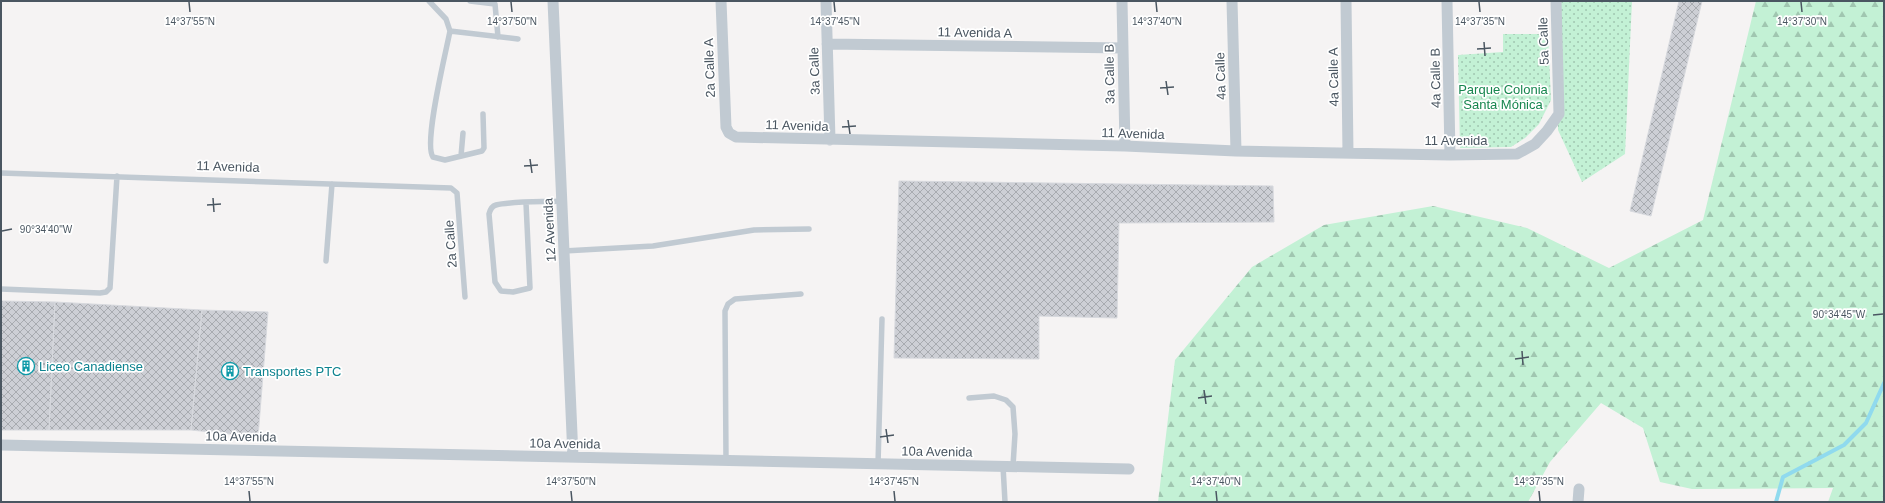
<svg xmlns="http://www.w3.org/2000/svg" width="1885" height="503" viewBox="0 0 1885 503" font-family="Arial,sans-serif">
	<defs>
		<pattern id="forest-firs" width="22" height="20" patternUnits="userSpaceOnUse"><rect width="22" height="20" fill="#c3f1d5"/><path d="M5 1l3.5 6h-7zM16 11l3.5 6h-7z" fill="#a0c6b0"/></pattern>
		<pattern id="park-dots" width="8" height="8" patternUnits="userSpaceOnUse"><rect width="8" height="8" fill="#c3f1d5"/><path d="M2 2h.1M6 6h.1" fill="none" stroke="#a0c6b0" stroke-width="1.8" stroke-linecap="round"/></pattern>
		<pattern id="building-cross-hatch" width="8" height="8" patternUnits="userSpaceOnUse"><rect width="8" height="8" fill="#cdcfd5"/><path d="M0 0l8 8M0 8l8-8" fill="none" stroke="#a8abb0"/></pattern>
	</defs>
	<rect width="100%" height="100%" fill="#f5f3f3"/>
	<path fill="url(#forest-firs)" d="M1756 1H1884V502H1828L1833 488 1692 489 1660 482 1643 428 1601 403 1550 462 1528 502H1158L1175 360 1252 267 1324 225 1433 206 1527 228 1609 268 1703 220Z"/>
	<path fill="url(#park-dots)" d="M1556 1H1632L1625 154 1582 182 1558 130Z
		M1503 34H1548L1551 100 1539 124 1525 138 1511 147 1460 148 1458 55 1503 52Z"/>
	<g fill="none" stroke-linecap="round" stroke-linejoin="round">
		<path stroke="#90daee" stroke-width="4" d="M1776 502 1783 477 1844 445 1866 423 1884 383"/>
	</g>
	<path fill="url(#building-cross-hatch)" stroke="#d7d9de" d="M1679 1H1702L1651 216 1630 211Z
		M899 181 1273 186 1274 222 1119 223 1117 318 1039 316V359L894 358Z
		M1 301 55 302 49 430H1Z
		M55 302 202 310 191 430H49Z
		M202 310 268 312 258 437 191 430Z"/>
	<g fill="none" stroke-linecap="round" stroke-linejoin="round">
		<path stroke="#c1cad2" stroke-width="5.5" d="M429 1 446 19 450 31C446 52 423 144 433 157L445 160 482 151 484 148 483 114
			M470 1 495 4 498 37
			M450 31 518 39
			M461 156 463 133
			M1 173 451 188 457 193 465 297
			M526 203 530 288 513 292 501 291 495 282 489 214C490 210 492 206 496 205 512 201 544 202 562 201
			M564 251 653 246 754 230 809 229
			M326 261 332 184
			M1 289 100 293 106 292 110 288 117 176
			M969 398 994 396 1006 400 1013 407 1015 434 1013 466
			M726 460 725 311 728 304 735 299 801 294
			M878 464 882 319
			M1003 466 1005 502"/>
		<path stroke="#c1cad2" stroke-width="11" d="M553 1 573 457
			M721 1 726 127 729 133 736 137 1125 146 1236 151 1450 155 1517 154 1535 144 1547 131 1559 114 1556 1
			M826 1 830 140
			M1122 1 1125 146
			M1232 1 1236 151
			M1346 1 1348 153
			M1447 1 1450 155
			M827 44 1123 48
			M1 445 1129 469
			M1578 502 1579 489"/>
	</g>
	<path fill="none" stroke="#4a5661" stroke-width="1.5" d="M189 2 190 12M511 2 512 12M834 2 835 12M1156 2 1157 12M1479 2 1480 12M1801 2 1802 12M1484 42 1485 56M1477 49 1491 48M1166 81 1168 95M1160 88 1174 87M848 120 850 134M842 127 856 126M530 159 532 173M524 166 538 165M213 198 214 212M207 205 221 204M2 231 12 229M1873 315 1883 314M1522 351 1523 365M1515 359 1529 357M1204 390 1206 404M1198 398 1212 396M886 429 888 443M880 437 894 435M249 491 250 501M571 491 572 501M894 491 895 501M1216 491 1217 501M1539 491 1540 501"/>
	<defs>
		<g id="building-ring" transform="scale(0.9)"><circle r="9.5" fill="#fff" stroke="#0f9aa8" stroke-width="1.5"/><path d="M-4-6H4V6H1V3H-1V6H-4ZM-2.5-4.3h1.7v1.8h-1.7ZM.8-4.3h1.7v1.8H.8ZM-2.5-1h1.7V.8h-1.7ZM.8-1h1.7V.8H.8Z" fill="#0f9aa8"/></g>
	</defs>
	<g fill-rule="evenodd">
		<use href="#building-ring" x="26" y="366"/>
		<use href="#building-ring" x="230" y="371"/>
	</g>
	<g text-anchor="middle" stroke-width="3.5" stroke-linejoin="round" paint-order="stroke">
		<g font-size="13" fill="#4a5661" stroke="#fff">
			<text transform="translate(975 32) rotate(1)" y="5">11 Avenida A</text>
			<text transform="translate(1543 41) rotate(-92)" y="5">5a Calle</text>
			<text transform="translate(709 68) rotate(-92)" y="5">2a Calle A</text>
			<text transform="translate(814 71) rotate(-92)" y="5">3a Calle</text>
			<text transform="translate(1109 74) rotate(-91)" y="5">3a Calle B</text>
			<text transform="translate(1220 76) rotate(-92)" y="5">4a Calle</text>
			<text transform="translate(1333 77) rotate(-91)" y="5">4a Calle A</text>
			<text transform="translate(1435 78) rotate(-91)" y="5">4a Calle B</text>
			<text transform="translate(797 125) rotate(2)" y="5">11 Avenida</text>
			<text transform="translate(1133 133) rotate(2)" y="5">11 Avenida</text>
			<text x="1456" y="145">11 Avenida</text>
			<text transform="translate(228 166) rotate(2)" y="5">11 Avenida</text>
			<text transform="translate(549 230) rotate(-93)" y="5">12 Avenida</text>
			<text transform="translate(450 244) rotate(-94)" y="5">2a Calle</text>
			<text transform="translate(241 436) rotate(1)" y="5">10a Avenida</text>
			<text transform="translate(565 443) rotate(1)" y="5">10a Avenida</text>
			<text transform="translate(937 451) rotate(1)" y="5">10a Avenida</text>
		</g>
		<g font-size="13" fill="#17864f" stroke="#fff">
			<text x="1503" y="94">Parque Colonia<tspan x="1503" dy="15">Santa Mónica</tspan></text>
		</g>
		<g font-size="13" fill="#0d838f" stroke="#fff" text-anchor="start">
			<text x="39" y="371">Liceo Canadiense</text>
			<text x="243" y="376">Transportes PTC</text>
		</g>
	</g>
	<g font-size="10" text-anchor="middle" fill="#4a5661" stroke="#fff" stroke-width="3.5" stroke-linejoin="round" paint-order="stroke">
		<text x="190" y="25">14°37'55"N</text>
		<text x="512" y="25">14°37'50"N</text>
		<text x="835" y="25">14°37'45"N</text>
		<text x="1157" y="25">14°37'40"N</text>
		<text x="1480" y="25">14°37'35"N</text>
		<text x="1802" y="25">14°37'30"N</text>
		<text x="46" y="233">90°34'40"W</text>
		<text x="1839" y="318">90°34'45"W</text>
		<text x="249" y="485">14°37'55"N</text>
		<text x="571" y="485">14°37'50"N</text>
		<text x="894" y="485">14°37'45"N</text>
		<text x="1216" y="485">14°37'40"N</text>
		<text x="1539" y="485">14°37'35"N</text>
	</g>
	<rect width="1885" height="503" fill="none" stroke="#4a5661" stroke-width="4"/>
</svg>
